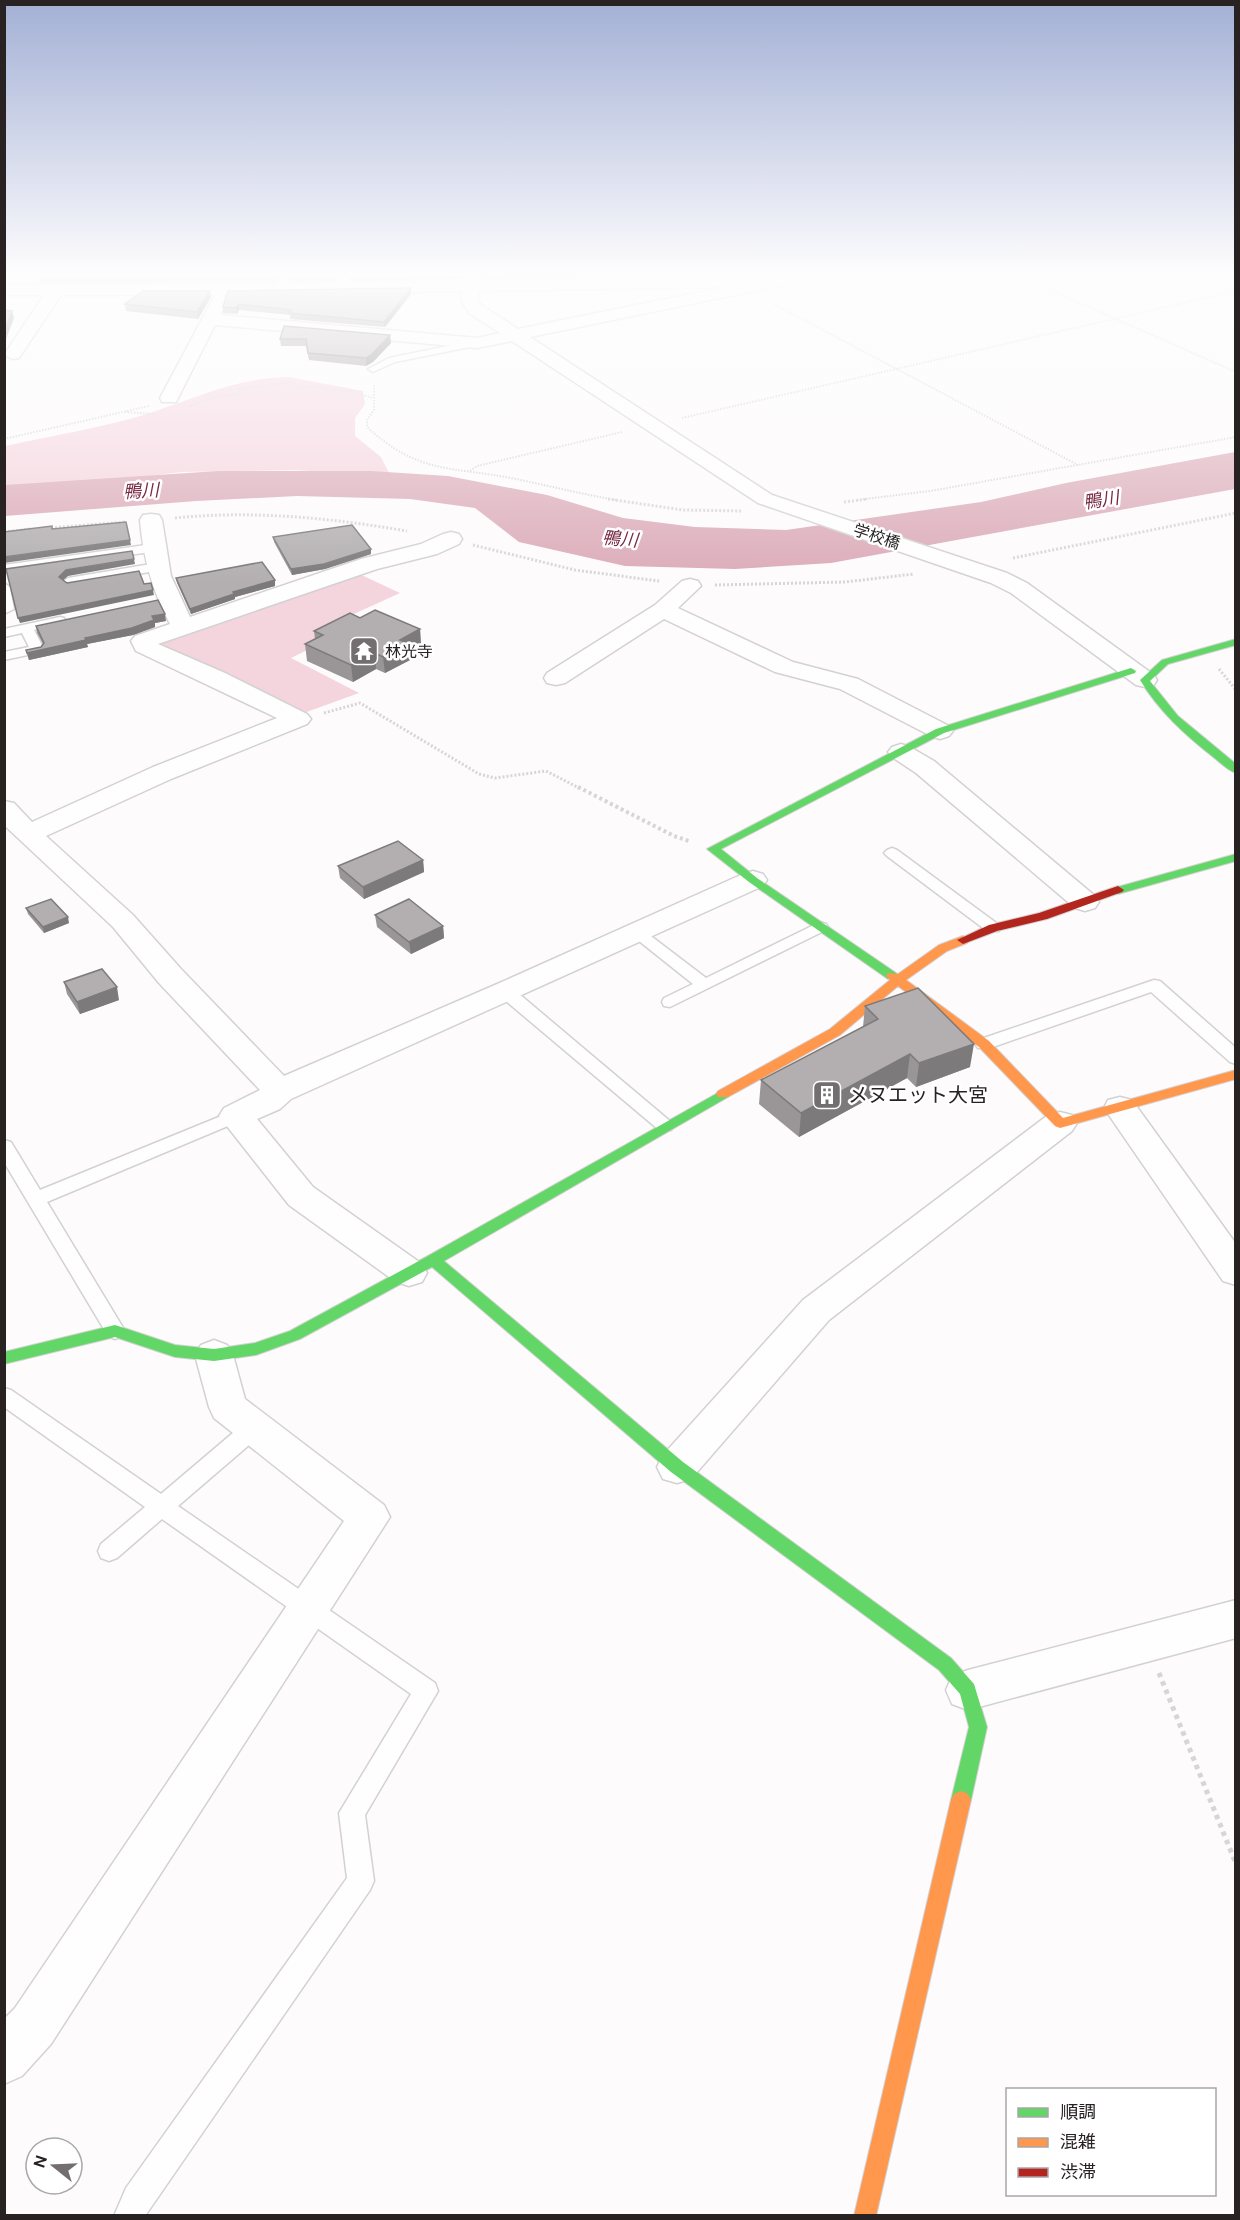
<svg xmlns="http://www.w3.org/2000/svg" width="1240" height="2220" viewBox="0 0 1240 2220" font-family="'DM Sans','Noto Sans JP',sans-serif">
	<rect width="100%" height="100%" fill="#fdfbfc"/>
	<path fill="#f4d4dd" d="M289 377 363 391 365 404 355 418V436L381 457 391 477 296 470 181 472 115 480 5 487V446C55 435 107 427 156 411 203 395 238 378 289 377Z
		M355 572 400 593 334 623 347 630 291 658 359 693 301 714 246 683 156 644Z"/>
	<path fill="#dbabb8" d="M1235 452V489L831 563 735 569 625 566 519 542 475 508 410 499 297 496 196 501 5 516V485L218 471H371L448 476 547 495 623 518 695 527 786 530 981 502 1066 483Z"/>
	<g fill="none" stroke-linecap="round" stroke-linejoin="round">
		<g stroke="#d4d1d2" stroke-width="3">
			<path id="lane" d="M282 273H291L285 289 280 292 275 289Z
				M340 273H348L347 288 342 291 337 288Z
				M477 340 482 343 480 345 395 362 373 372 368 369 389 358Z
				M153 544 157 545V551L4 573V565Z
				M157 563 163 567 161 570 68 586 62 582 68 578Z
				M4 583 10 587 14 609 4 614Z
				M60 617 64 618 66 621 64 624 34 630 44 649 42 652 4 660V652L29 647 22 633 4 637V629Z
				M892 848 897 850 999 925 1001 928 999 931H987L887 856 884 853 887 850Z
				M820 922 826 924 828 927 826 930 670 1007 664 1006 662 1002 664 998 693 984 629 933 631 930H643L706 978Z
				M1154 980 1160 981 1236 1048V1064L1230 1062 1151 992 990 1048H978L975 1044 978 1040Z
				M506 987 512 988 671 1122 674 1126 671 1130H659L500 996 498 992 500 988Z
				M236 1110 242 1112 245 1116 242 1120 47 1202 125 1331 122 1336 115 1339 108 1336 4 1162V1140L11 1142 40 1190Z
				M4 1388 11 1390 161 1494 247 1421 255 1418 263 1421 266 1427 263 1433 178 1506 435 1683 438 1691 365 1815 374 1881 370 1890 145 2216H114L126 2188 347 1878 339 1813 411 1694 162 1519 117 1558 109 1561 101 1558 98 1551 101 1544 145 1507 4 1407Z"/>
		</g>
		<g stroke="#d4d1d2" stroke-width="3">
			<path id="street" d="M465 273H481L480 281 726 277 732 278 734 282 732 285 793 273H825L817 278 530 337 772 495 1007 573 1027 583 1154 675 1157 680 1154 685 1145 687 1136 685 1011 593 991 583 758 503 512 341 477 348 215 325 178 398 176 402H162L160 398 215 295H61L19 358 13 359 4 355 44 295H4V285H223L464 281ZM725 287 518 329 481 305 477 300 479 291ZM462 291 461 300 469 313 500 333 477 338 220 315 227 299 223 295Z
				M151 514 159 515 162 520 171 576 190 617 361 559 421 544 443 534 451 532 459 534 462 539 459 544 437 554 377 569 158 644 225 673 307 714 311 719 307 724 171 779 46 836 133 915 181 969 284 1076 495 985 743 874 753 871 763 874 767 880 763 886 291 1099 280 1109 257 1119 313 1187 422 1264 427 1273 422 1282 409 1286 396 1282 289 1205 219 1116 224 1108 260 1090 159 983 113 927 4 825V801L14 803 32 822 153 767 277 718 136 651 131 641 135 636 170 624C152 590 143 558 140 520L143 515Z
				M690 579 698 581 701 586 678 608 793 662 858 679 949 726 953 731 949 736 940 739 931 736 840 689 775 672 664 619 565 683 556 685 547 683 544 678 547 673 655 605 682 581Z
				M901 744 910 747 934 761 1095 896 1099 902 1095 908 1085 911 1075 908 916 773 892 757 888 752 892 747Z
				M1120 1097 1132 1100 1236 1244V1285L1223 1281 1104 1108 1108 1100Z
				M1060 1112 1072 1115 1077 1123 1072 1131 829 1320 691 1479 677 1483 663 1479 657 1467 663 1455 803 1300 1048 1115Z
				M214 1340 227 1345 233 1355 245 1399 384 1505 390 1517 51 2044 22 2076 4 2084V2019L15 2008 344 1521 214 1418 209 1407 195 1355 201 1345Z
				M1236 1600V1638L968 1710 952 1704 946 1690 952 1676 968 1670Z"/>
		</g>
		<g stroke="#d4d1d2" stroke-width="2">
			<path id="fast" d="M1236 639V645L1168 664 1150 681 1178 716 1236 764V773C1227 770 1220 762 1212 756 1184 734 1159 711 1140 680L1162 660Z
				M1131 668 1136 671 1135 673 944 733 721 849 757 878 896 973 898 976 896 979H888L749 882 707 849 936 729Z
				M1236 854V861L1118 894 1112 890 1114 888Z
				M723 1090 728 1091 730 1094 728 1097 444 1261 683 1462 951 1658 974 1684 987 1727 971 1800 968 1806 961 1809 954 1806 951 1800 969 1727 960 1694 939 1670 671 1472 432 1267 300 1339 256 1355 214 1361 175 1357 115 1337 4 1364V1352L115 1325 175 1345 214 1349 255 1343 290 1331 428 1256Z"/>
		</g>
		<g stroke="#d4d1d2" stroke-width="2">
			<path id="slow" d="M963 936 969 940 967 943 947 951 906 980 989 1041 1063 1118 1236 1070V1079L1060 1128 1055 1126 979 1047 898 986 840 1035 728 1097H718L716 1094 718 1091 830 1029 890 980 886 976 888 973 898 974 939 945Z
				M961 1791 968 1794 971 1800 876 2216H854L951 1800 954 1794Z"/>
		</g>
		<g stroke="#d4d1d2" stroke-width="2">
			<path id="jam" d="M1118 886 1124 890 1122 892 1047 919 997 931 963 944 957 940 989 925 1039 913Z"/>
		</g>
		<path stroke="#d7d6d7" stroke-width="2" stroke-dasharray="1.5 1.5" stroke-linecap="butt" d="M1012 273 1236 372
			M772 303 1078 465
			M374 385V410L367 420V427C419 475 452 466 516 479 549 486 582 494 616 500
			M190 406 220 395 240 394 239 389 292 382 296 388 321 386 323 389 350 391 373 398
			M125 412 156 414
			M682 418 1236 291
			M4 439 149 406
			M470 471 477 466 622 432
			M857 500 930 491 1236 437"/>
		<path stroke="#d7d6d7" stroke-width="3" stroke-dasharray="2 2" stroke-linecap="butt" d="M608 499 683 510 741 511
			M844 502 868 499
			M175 518C252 510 331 518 407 531
			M47 528 126 522
			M4 532 30 529
			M473 545 575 570 659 581
			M1013 558 1236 513
			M715 585 845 582 914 574
			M1219 669 1236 690
			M324 713 360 703 479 774 495 778 546 771 581 789"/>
		<path stroke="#d7d6d7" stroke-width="4" stroke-dasharray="3 3" stroke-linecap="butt" d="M578 787 674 836 689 841"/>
		<path stroke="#d7d6d7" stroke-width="5" stroke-dasharray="4.5 4.5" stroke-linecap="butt" d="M1159 1673 1236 1864"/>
		<use href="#lane" fill="#fffeff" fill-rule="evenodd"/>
		<use href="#street" fill="#fffeff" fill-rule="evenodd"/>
		<use href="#fast" fill="#63d668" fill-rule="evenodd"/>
		<use href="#slow" fill="#ff974d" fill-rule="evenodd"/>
		<use href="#jam" fill="#b3261e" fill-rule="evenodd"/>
	</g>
	<path fill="#9a9698" d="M281 273 276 282 39 283 38 277Z
		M339 273 336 281 290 282V276Z
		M349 273H464L462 279 350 281Z
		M481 273H781L759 277 726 275 483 279Z
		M411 288V294L385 327 290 319V315L239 310 237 314 223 313V307L228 291Z
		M211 297 198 319 126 311 125 304Z
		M390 335 391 343 373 362 366 366 309 360 306 346H281L280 339Z
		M273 537 371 549V554L325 569 292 575 274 542Z
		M176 578 275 580V586L235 597V599L191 614 177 583Z
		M360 618 420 629 421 646 409 652 410 660 385 673 376 669 353 682 307 661 305 644 315 639 314 631Z
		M166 621 155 623V627L133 635 87 644 88 647 29 660 26 650 41 647 43 644 37 633 36 626Z
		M423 860 424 872 364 899 340 878 338 866Z
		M26 908 69 923 44 933 28 914Z
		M375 915 443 926 444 938 411 954 377 927Z
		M64 982 119 1000 80 1014 67 994Z
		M865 1006 970 1067 916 1087 907 1078 799 1137 759 1104 761 1080 863 1027Z"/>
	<path fill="#7d7a7c" d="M277 273H281L276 282 275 276Z
		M336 273H339L336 281Z
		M759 273H781L759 277Z
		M411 288V294L385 327 384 322Z
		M210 291 211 297 198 319 197 312Z
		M239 304V310L237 314 236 308Z
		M12 311 14 318 6 339 4 332Z
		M390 335 391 343 373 362 366 366V358Z
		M130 540 131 545 4 563V557Z
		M371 549V554L325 569 292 575 291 569Z
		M134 559 135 564 68 576 60 583 59 577 66 570Z
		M275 580V586L235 597V599L191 614 190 609 233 592Z
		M153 590 154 595 20 623 18 618Z
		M165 614 166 621 155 623V627L133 635 87 644 88 647 29 660 27 653 85 638 152 616Z
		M420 629 421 646 409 652 410 660 385 673 383 657 400 640Z
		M375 653 376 669 353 682 351 665Z
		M423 860 424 872 364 899 363 887Z
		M68 917 69 923 44 933 43 927Z
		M443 926 444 938 411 954 409 942Z
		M117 987 119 1000 80 1014 77 1002Z
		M974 1044 970 1067 916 1087 919 1063Z
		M910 1054 907 1078 799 1137 801 1113Z"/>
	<path fill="#b3afb1" stroke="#7d7a7c" stroke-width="1.5" d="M41 273H277L275 276 38 277Z
		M290 273H336V275L290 276Z
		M349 273H462L349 275Z
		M411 288 384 322 289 313 291 310 239 304 236 308 223 307 228 291Z
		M143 291H210L197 312 125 304Z
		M4 310 12 311 4 332Z
		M284 326 390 335 372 354 366 358 308 353 306 339H280Z
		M126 522 130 540 4 557V532L52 526V529Z
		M352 525 371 549 324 564 291 569 273 537Z
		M132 551 134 559 66 570 59 577 67 583 139 571 144 584 151 583 153 590 18 618 6 569Z
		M262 562 275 580 233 592 234 594 190 609 176 578Z
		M158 600 165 614 152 616 154 620 132 628 85 638 86 640 27 653 26 650 41 647 44 643 36 626Z
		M375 610 420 629 400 640 409 644 383 657 375 653 351 665 305 644 323 635 314 631 350 613 360 618Z
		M398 841 423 860 363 887 338 866Z
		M51 899 68 917 43 927 26 908Z
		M409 899 443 926 409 942 375 915Z
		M102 969 117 987 77 1002 64 982Z
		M918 988 974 1044 919 1063 910 1054 801 1113 761 1080 878 1019 865 1006Z"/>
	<linearGradient id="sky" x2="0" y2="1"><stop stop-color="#a3b0d5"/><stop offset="0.47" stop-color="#fefdfe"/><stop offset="1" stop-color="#fefdfe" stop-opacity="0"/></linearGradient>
	<rect width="1240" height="584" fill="url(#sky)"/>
	<defs>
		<g id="temple-square" transform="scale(1.5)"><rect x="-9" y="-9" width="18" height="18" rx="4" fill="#736e6f" stroke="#fff"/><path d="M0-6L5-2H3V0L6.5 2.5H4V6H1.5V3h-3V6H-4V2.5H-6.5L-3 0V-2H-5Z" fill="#fff"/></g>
		<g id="building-square" transform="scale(1.5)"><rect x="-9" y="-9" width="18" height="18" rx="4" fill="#736e6f" stroke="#fff"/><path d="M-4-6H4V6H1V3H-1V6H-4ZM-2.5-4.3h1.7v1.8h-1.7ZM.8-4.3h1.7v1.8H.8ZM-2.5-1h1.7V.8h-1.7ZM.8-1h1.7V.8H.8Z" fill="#fff"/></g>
	</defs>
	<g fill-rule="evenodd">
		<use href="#temple-square" x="364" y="651"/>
		<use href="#building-square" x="827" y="1095"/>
	</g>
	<g text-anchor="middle" stroke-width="5" stroke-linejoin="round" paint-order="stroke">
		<g font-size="16" fill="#282223" stroke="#fff">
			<text transform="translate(877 536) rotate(18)" y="6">学校橋</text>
		</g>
		<g font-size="16" fill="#282223" stroke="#fff" text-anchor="start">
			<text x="385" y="657">林光寺</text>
		</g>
		<g font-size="18" font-style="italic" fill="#7a2a46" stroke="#fff">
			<text transform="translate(141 491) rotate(-3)" y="6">鴨川</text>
			<text transform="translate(1101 500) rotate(-9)" y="6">鴨川</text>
			<text transform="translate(620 539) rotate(5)" y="6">鴨川</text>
		</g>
		<g font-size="20" fill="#282223" stroke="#fff" text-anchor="start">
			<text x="848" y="1102">メヌエット大宮</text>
		</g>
	</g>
	<rect width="1240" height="2220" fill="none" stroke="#282223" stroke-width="12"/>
	<rect x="1006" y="2088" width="210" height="108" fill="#ffffff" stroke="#a9a7a7" stroke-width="1.5"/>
	<rect x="1018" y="2108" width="30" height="9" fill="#63d668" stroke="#a9a7a7" stroke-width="1.5"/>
	<text x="1060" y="2118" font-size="18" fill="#282223">順調</text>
	<rect x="1018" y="2138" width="30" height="9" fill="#ff974d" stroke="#a9a7a7" stroke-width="1.5"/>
	<text x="1060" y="2148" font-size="18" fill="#282223">混雑</text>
	<rect x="1018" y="2168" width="30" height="9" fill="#b3261e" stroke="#a9a7a7" stroke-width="1.5"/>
	<text x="1060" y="2178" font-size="18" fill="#282223">渋滞</text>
	<g transform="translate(54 2166) rotate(288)"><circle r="28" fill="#ffffff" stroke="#a9a7a7" stroke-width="1.5"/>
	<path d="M0-4.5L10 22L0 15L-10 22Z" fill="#736e6f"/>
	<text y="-9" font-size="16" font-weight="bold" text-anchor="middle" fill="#282223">N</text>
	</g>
</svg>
